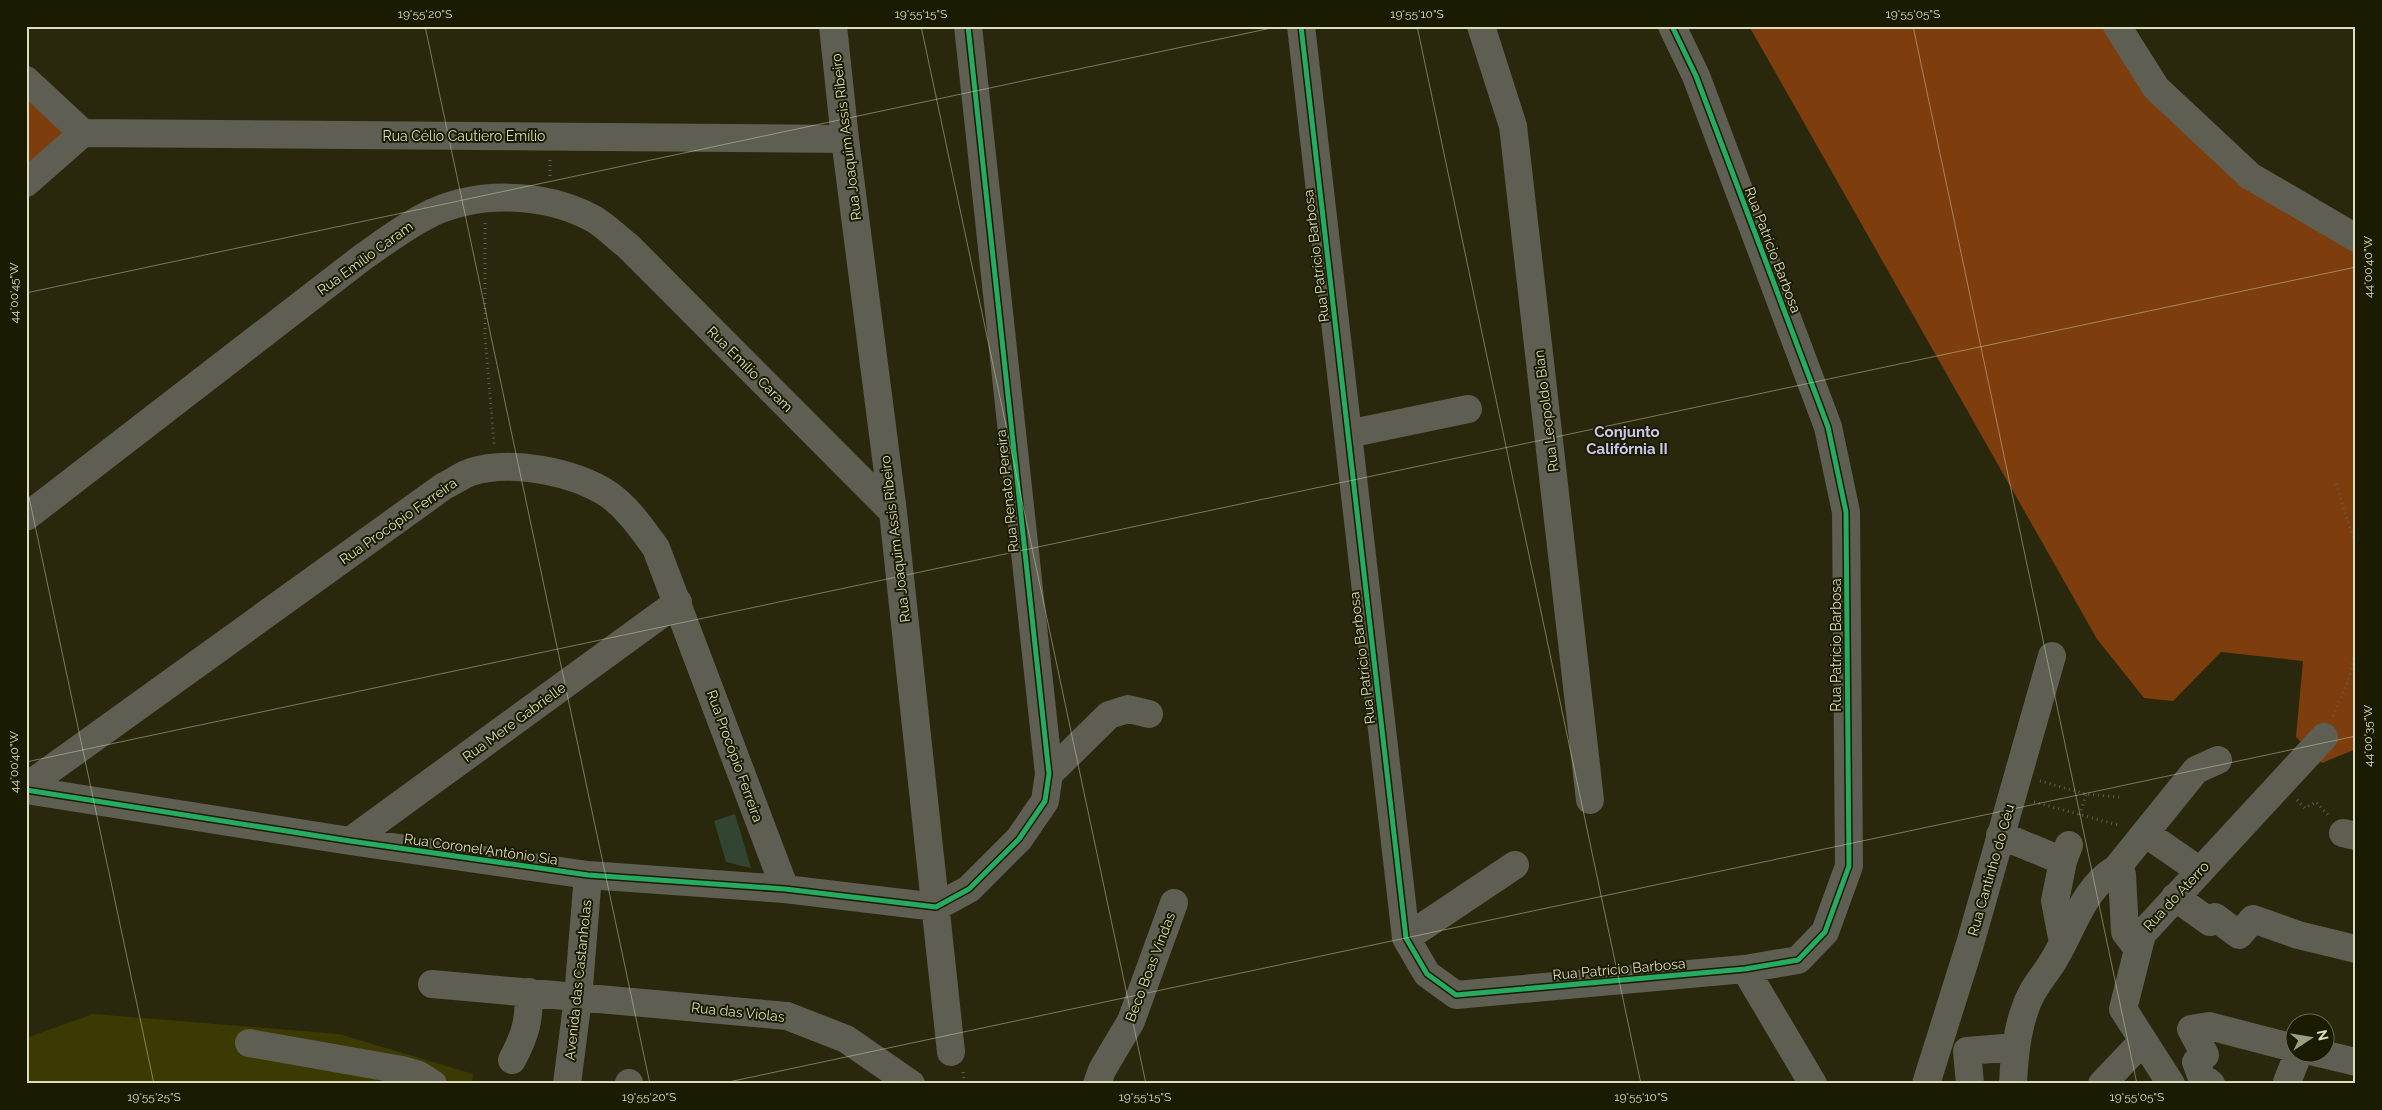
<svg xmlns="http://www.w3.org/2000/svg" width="2382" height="1110" viewBox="0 0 2382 1110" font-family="Raleway,sans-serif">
	<rect width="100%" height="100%" fill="#29280c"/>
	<path fill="#3b3a02" d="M93 1014 339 1034 473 1074 472 1084H26V1038Z"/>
	<path fill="#7d3d0d" d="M1749 26H2113L2153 89 2356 240V749L2322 763 2296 737 2303 661 2221 652 2173 701 2144 698 2097 639Z
		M26 92 71 135 26 174Z"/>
	<path fill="#324432" d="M735 814 751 868 726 862 714 821Z"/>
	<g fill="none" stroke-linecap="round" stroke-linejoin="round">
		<path stroke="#5f5f51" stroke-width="3" stroke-dasharray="1 4" stroke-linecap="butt" d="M550 160V179
			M485 223V336L494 444
			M2336 484 2356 547
			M2333 716 2348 681 2356 649
			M2040 781 2086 794 2120 797
			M2297 800 2305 808 2316 802 2328 815
			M2034 802 2118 825
			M2080 815 2086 794
			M963 1072 965 1084"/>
		<path stroke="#5e5e52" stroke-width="28" d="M833 26 845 139 893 512 951 1052
			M1301 26 1406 938 1427 974 1456 995 1745 969 1798 960 1825 932 1849 866 1846 512 1828 427 1696 76 1672 26
			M1481 26 1513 126 1590 800
			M2117 26 2156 88 2250 176 2356 238
			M26 80 83 133
			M26 183 83 133 845 139
			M1348 434 1468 409
			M26 517 363 257C383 243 403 228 424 217 474 190 543 192 592 218 605 225 616 237 628 246L893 512
			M1049 774 1109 715 1128 709 1149 714
			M26 787 444 486C453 482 462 475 471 472 511 459 574 472 608 494 628 508 642 529 656 548L785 889
			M26 790 350 841 588 875 785 889 936 907 969 889 1019 839 1045 801 1049 774 968 26
			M2145 833 2200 871
			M2343 833 2356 836
			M2000 835 2063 861
			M350 841 678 602
			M2116 869 2196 770 2218 760
			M2175 897 2210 922 2215 917 2239 935 2253 919 2298 935 2356 949
			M1406 938 1515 865
			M2063 943 2055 901 2063 861 2069 845
			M1745 969 1813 1084
			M432 984 787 1016 846 1039 911 1084
			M249 1043 402 1070 419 1075 433 1084
			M2314 1052 2356 1062
			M512 1060C526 1034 529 1021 529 992
			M2287 1082 2299 1052
			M567 1084 578 998 588 875
			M629 1084V1083
			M1097 1084 1102 1070 1131 1021 1174 903
			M1926 1084 1970 944 2052 656
			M1970 1084 1967 1051 2016 1047
			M2013 1084C2014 1060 2016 1035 2024 1012 2031 990 2038 984 2050 966 2071 935 2082 888 2116 869L2122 875 2125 932 2138 949
			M2102 1084 2143 1041
			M2171 1084 2123 1009 2142 934 2324 737
			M2211 1084 2206 1080 2203 1081 2196 1062 2205 1055 2191 1029 2209 1026 2294 1048"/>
		<g stroke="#1b1b02" stroke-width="8">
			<path id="cycleway" d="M1301 26 1406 938 1427 974 1456 995 1745 969 1798 960 1825 932 1849 866 1846 512 1828 427 1696 76 1672 26
				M26 790 350 841 588 875 785 889 936 907 969 889 1019 839 1045 801 1049 774 968 26"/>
		</g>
		<use href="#cycleway" stroke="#26ab63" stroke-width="5"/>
	</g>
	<path fill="none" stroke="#dcdebd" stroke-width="1" stroke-opacity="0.45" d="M425 26 650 1084M921 26 1146 1084M1417 26 1641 1084M1913 26 2137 1084M26 293 1281 26M26 483 154 1084M26 762 2356 267M719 1084 2356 736"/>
	<g text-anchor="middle" stroke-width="4" stroke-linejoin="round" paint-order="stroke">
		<g font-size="14" fill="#dcdebd" stroke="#1b1b02">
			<text x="464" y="141">Rua Célio Cautiero Emílio</text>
			<text transform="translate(846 137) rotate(-97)" y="5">Rua Joaquim Assis Ribeiro</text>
			<text transform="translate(1773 250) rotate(69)" y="5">Rua Patrício Barbosa</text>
			<text transform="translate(1316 256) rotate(-97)" y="5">Rua Patrício Barbosa</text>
			<text transform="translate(365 258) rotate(-36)" y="5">Rua Emílio Caram</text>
			<text transform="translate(750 369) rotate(45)" y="5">Rua Emílio Caram</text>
			<text transform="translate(1546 411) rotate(-97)" y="5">Rua Leopoldo Bian</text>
			<text transform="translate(1007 491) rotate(-96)" y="5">Rua Renato Pereira</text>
			<text transform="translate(398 521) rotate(-35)" y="5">Rua Procópio Ferreira</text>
			<text transform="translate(895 539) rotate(-97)" y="5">Rua Joaquim Assis Ribeiro</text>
			<text transform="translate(1836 645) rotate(-90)" y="5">Rua Patrício Barbosa</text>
			<text transform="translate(1362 658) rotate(-97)" y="5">Rua Patrício Barbosa</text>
			<text transform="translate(514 722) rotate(-36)" y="5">Rua Mere Gabrielle</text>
			<text transform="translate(735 756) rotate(70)" y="5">Rua Procópio Ferreira</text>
			<text transform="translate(481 849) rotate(8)" y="5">Rua Coronel Antônio Sia</text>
			<text transform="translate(1991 870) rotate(-74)" y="5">Rua Cantinho do Céu</text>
			<text transform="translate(2176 896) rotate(-47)" y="5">Rua do Aterro</text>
			<text transform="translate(1150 967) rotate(-69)" y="5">Beco Boas Vindas</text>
			<text transform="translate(1619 969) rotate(-5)" y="5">Rua Patrício Barbosa</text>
			<text transform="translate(578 980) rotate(-84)" y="5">Avenida das Castanholas</text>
			<text transform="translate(738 1012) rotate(6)" y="5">Rua das Violas</text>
		</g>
		<g font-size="15" font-weight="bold" fill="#cbc8f3" stroke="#1b1b02">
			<text x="1627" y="437">Conjunto<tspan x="1627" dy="17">Califórnia II</tspan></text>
		</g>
	</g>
	<rect width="2382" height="1110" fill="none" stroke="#1b1b02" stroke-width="55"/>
	<g transform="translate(2310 1038) rotate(78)"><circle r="24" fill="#1b1b02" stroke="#68694d"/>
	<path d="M0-4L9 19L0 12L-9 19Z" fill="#9d9e7f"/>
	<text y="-8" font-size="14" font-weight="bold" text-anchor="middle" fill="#dcdebd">N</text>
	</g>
	<rect x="28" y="28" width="2326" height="1054" fill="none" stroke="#dcdebd" stroke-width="2"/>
	<g font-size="12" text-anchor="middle" fill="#dcdebd">
		<text x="425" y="18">19°55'20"S</text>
		<text x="921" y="18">19°55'15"S</text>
		<text x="1417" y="18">19°55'10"S</text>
		<text x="1913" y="18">19°55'05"S</text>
		<text transform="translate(2368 267) rotate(-90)" y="4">44°00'40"W</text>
		<text transform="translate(14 293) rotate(-90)" y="4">44°00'45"W</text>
		<text transform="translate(2368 736) rotate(-90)" y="4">44°00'35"W</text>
		<text transform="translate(14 762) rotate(-90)" y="4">44°00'40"W</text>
		<text x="154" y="1101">19°55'25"S</text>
		<text x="649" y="1101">19°55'20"S</text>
		<text x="1145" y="1101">19°55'15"S</text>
		<text x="1641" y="1101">19°55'10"S</text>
		<text x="2137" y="1101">19°55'05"S</text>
	</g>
</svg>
